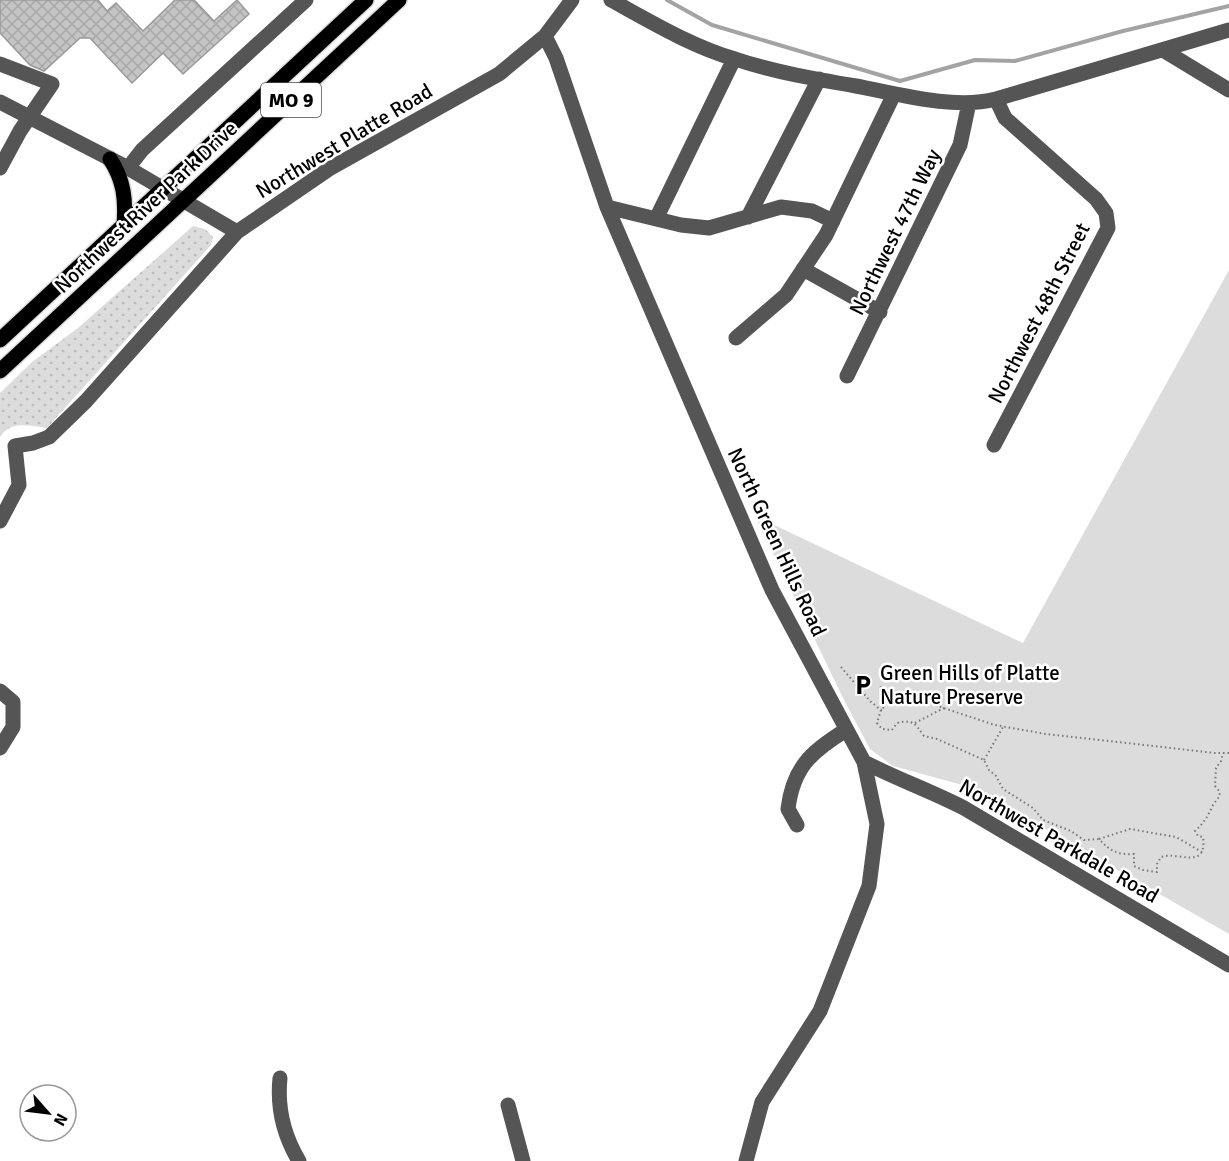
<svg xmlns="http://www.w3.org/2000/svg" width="1229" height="1161" viewBox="0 0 1229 1161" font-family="Signika,sans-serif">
	<defs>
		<pattern id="grass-dots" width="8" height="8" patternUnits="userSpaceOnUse" patternTransform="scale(1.5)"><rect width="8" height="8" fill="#dcdcdc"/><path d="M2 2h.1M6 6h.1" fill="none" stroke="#bbb" stroke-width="1.8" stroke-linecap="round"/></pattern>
		<pattern id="building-cross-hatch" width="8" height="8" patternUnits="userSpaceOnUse" patternTransform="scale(1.5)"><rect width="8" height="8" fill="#c4c4c4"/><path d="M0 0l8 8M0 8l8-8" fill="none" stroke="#a7a7a7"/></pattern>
	</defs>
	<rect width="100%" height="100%" fill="#fff"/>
	<path fill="url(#grass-dots)" d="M193 226 205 229 213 237 211 245 47 428C29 426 11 420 0 437V393L32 362 78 328Z"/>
	<path fill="#dcdcdc" d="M1229 270V934L977 789 893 766 870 749 844 700 755 516 1023 643Z"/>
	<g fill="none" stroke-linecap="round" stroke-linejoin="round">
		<path stroke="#a3a3a3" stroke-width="4" d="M667 0 712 25 900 81 975 60 1015 61 1123 31 1229 6"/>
	</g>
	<path fill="url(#building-cross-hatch)" stroke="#999" stroke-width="1.5" d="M0 0H98L107 11 116 3 143 31 175 0H194L214 21 237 0 249 14 183 74 163 53 132 83 90 38H80L44 71 30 65 0 33Z"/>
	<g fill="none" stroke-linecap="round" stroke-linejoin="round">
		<g stroke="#dbdbdb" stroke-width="18">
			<path id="major" d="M110 159C124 180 126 200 124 225
				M0 340 366 0
				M0 371 399 0"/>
		</g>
		<path stroke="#777" stroke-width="2" stroke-dasharray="1.5 3" stroke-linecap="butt" d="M841 667 870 701 882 711 890 691
			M880 687 995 725 1046 734 1215 753H1229
			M881 710 877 723 882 729 892 730 897 723C914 719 915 724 924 736L937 739 984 760 989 770 996 776 1003 789 1033 808 1043 820 1071 831 1084 840 1099 839C1110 851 1117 855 1134 854V866L1143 870 1157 872V864L1161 857C1179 851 1207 871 1203 837L1198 836 1195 831C1204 823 1208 816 1213 805 1216 800 1219 799 1220 792L1215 786 1216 768 1221 761 1223 753
			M915 723 944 708
			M984 760 1003 727
			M1099 839 1130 829 1176 837 1202 852"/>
		<path stroke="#555" stroke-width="15" d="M611 0C651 22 691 46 735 59 774 72 815 79 856 86 898 94 954 110 996 99L1229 30
			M545 36 556 58 607 207 772 590 864 762 877 824 869 886 820 1011 762 1102 746 1161
			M1163 50 1229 90
			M0 64 52 84 20 131 0 168
			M0 102 128 168 237 232
			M128 168 142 150 306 0
			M607 207 681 225 709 228 781 207 812 211 833 221
			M748 217 819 79
			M656 219 734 59
			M803 269 880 312
			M736 338 786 295 826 235 894 94
			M847 376 960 145 969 103
			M994 445 1108 228 1106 213 1096 199 1005 118 996 99
			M0 521 19 485 15 446 33 443 49 437 86 401 237 232 329 169 499 74 545 36 572 0
			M0 691 13 702V727L0 748
			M864 762C897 779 931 791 964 808L1229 965
			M797 825 788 809C793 767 812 751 846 730
			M280 1078C277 1107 284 1136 299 1161
			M508 1105 523 1161"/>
		<use href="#major" stroke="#000" stroke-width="15"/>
	</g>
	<defs>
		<g id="parking-bare" transform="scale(1.62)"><path d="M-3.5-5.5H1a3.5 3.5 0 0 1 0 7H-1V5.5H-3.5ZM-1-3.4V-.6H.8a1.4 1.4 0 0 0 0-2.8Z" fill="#000" stroke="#fff" stroke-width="2.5" paint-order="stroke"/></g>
	</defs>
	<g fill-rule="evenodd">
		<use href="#parking-bare" x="863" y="685"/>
	</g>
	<g text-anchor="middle" stroke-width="5" stroke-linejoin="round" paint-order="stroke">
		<rect fill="#fff" stroke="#4c4c4c" stroke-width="1.5" x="261" y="83" width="60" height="34" rx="4.5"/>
		<g font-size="20" font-weight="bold" fill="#000">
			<text x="291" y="107">MO 9</text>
		</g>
		<g font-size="21" fill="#000" stroke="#fff">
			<text transform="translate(344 141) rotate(-31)" y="7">Northwest Platte Road</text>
			<text transform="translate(146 207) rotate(-43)" y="7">Northwest River Park Drive</text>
			<text transform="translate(895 232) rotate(-64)" y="7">Northwest 47th Way</text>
			<text transform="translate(1039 313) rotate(-63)" y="7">Northwest 48th Street</text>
			<text transform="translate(777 542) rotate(65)" y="7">North Green Hills Road</text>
			<text transform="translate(1059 841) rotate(30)" y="7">Northwest Parkdale Road</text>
		</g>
		<g font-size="21" fill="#000" stroke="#fff" text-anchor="start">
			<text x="880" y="680">Green Hills of Platte<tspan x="880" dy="24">Nature Preserve</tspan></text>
		</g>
	</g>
	<g transform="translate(48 1113) rotate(118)"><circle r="28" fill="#ffffff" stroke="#999999" stroke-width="1.5"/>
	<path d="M0-4.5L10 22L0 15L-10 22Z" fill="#000000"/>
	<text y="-9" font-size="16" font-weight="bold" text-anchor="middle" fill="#000000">N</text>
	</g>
</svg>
